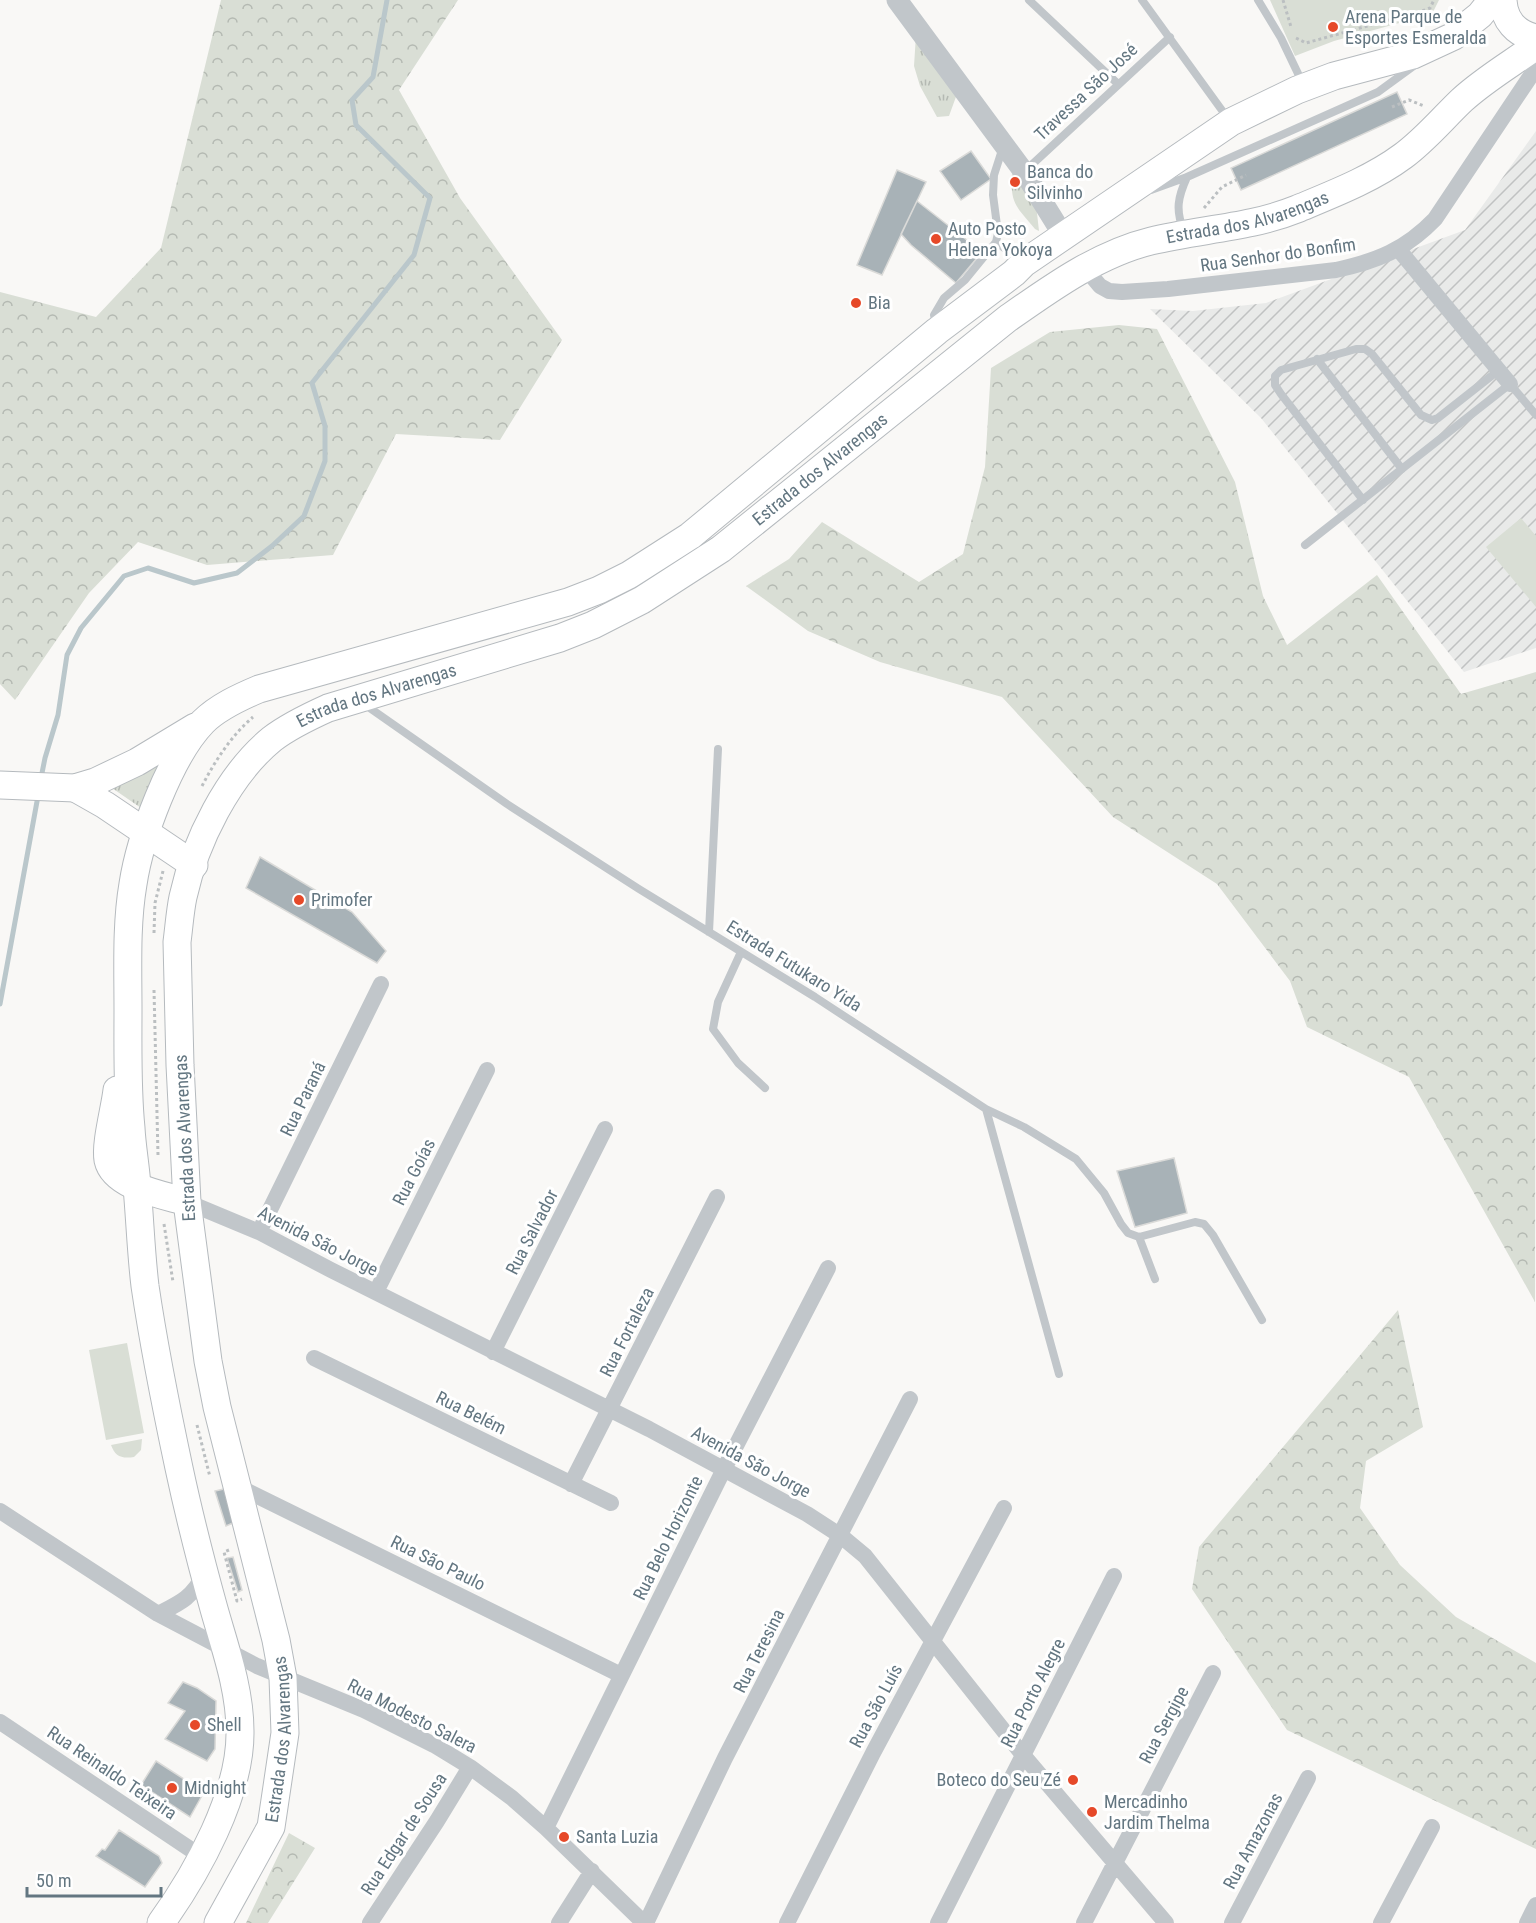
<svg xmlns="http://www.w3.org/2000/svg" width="1536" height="1923" viewBox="0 0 1536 1923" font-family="'Roboto Condensed',sans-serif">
	<defs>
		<pattern id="industrial-furrows" width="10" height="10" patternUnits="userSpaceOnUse" patternTransform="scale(1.5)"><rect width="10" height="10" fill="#e9eae9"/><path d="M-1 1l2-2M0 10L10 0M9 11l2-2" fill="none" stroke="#c0c2c2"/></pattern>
		<pattern id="grass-tufts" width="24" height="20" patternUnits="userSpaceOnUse" patternTransform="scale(1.5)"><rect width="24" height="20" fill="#d9ded5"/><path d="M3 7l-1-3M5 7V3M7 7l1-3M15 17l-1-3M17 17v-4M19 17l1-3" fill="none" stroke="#b4b9b2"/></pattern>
		<pattern id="forest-crowns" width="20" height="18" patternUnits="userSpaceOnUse" patternTransform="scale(1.5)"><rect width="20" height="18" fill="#d9ded5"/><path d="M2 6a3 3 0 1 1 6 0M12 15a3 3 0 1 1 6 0" fill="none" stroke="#b4b9b2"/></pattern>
	</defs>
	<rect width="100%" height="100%" fill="#f9f8f6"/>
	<path fill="url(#industrial-furrows)" d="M1536 131V648L1464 672 1261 418 1150 309 1193 311 1266 303 1465 230Z"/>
	<path fill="url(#grass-tufts)" d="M916 35 957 94 949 116 937 117 920 86 914 66Z
		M1012 173 1036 204 1039 231 1035 229C1016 206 1010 204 1012 173Z
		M166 760 144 810 109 786Z"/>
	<path fill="url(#forest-crowns)" d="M221 0H458L399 90 460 198 562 340 500 440 396 434 333 555 207 565 138 542 89 593 15 700 0 684V292L96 317 161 248Z
		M1119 325 1157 329 1235 482 1263 596 1287 645 1377 575 1461 694 1536 672 1535 1302 1409 1077 1307 1027 1290 981 1217 884 1113 817 1002 697 880 662 808 631 746 586 789 559 822 522 919 582 963 554 985 467 991 368 1050 332Z
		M1398 1310 1423 1427 1366 1461 1360 1508 1400 1565 1456 1617 1536 1663V1849L1287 1730 1192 1589 1199 1547Z
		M289 1833 315 1848 268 1923H246Z"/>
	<path fill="#d9ded5" d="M1270 0H1439L1432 14 1334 41 1295 56Z
		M1521 518 1536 536V607L1486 547Z
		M127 1343 144 1433 106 1440 89 1350Z
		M142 1439 141 1450 134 1457C121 1459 115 1456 111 1445Z"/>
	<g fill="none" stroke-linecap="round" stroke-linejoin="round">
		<path stroke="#bac7cb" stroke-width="5" d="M41 778 45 758 58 715 67 655 81 628 124 576 148 568 194 583 237 573 272 546 304 516 325 461V426L312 383 414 255 430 198 356 125 352 100 373 77 387 0
			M0 1004 38 796"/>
	</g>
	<path fill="#a8b2b7" stroke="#dadad8" stroke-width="1.5" d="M1397 92 1407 114 1241 190 1231 168Z
		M971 151 991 179 961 200 940 171Z
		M897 170 926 182 882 275 857 265Z
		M917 201 982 252 956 283 911 245 901 234Z
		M260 857 352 912 386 951 377 963 246 888Z
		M1174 1158 1187 1213 1135 1227 1117 1171Z
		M224 1489 233 1523 226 1526 215 1491Z
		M233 1557 242 1590 238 1592 227 1558Z
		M183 1682 197 1688 216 1701 215 1749 207 1761 165 1739 185 1711 168 1703Z
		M156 1761 204 1792 190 1817 141 1785Z
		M119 1830 159 1856 162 1863 145 1887 96 1856 102 1849 105 1850Z"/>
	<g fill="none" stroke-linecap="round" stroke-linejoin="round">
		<g stroke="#b5babe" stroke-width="29">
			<g id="primary">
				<path d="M1503 0C1504 20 1516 34 1536 38"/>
				<path d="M0 785 75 788 95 782 137 762 195 727"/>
				<path d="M75 788 105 805 194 865"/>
				<path d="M117 1090C115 1108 105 1144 108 1160 114 1187 164 1195 187 1202"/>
				<path d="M161 1923C197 1873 241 1794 240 1731 240 1689 225 1648 214 1609 201 1562 189 1515 179 1468 166 1407 154 1347 145 1286 141 1253 140 1220 137 1187 136 1168 132 1148 131 1128 127 1089 128 1049 128 1010 128 968 126 925 133 884 140 838 170 756 203 722 218 707 240 697 259 689L568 602 599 590 629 575 690 536 937 331 1014 273 1024 263 1231 122 1297 90 1334 76 1413 55 1454 36 1480 15 1492 0"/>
				<path id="s1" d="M218 1923 271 1827 285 1733 283 1678 276 1640 217 1407 208 1361 187 1202 180 1065 177 942C179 927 180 911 183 897 195 842 228 775 272 739 289 726 308 717 328 708L560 638 593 625 642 600 721 549 1007 319C1051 288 1098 254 1151 241 1200 229 1250 228 1297 209 1333 194 1372 179 1403 156 1425 140 1443 118 1462 100 1485 79 1511 64 1536 46"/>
			</g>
		</g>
		<path stroke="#bbbfc1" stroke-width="3" stroke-dasharray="3 3" stroke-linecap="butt" d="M1283 0 1291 27
			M1296 38 1306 43 1425 10 1430 8 1434 0
			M1392 107 1409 100 1424 106
			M1204 208 1222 187 1246 175
			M202 786C215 761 231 736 253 717
			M154 933 155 903 163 871
			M154 990 158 1155
			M164 1224 173 1282
			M197 1425 210 1477
			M229 1550 224 1552 237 1601 242 1599"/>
		<path stroke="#c1c6ca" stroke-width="8" d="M1029 0 1118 84
			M1142 0 1229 120
			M1258 0 1281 38 1303 84
			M1025 171 1170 37
			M1151 190 1187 177 1378 92 1415 65
			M1184 231C1175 210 1178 197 1187 177
			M996 242 1022 261
			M936 325 934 315 944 298 965 280 996 242 998 233 993 195 994 175 1003 147
			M1317 359 1402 469
			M1363 500 1281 394 1275 385V376L1281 370 1356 349H1365L1372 354 1421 415 1432 420 1438 418 1499 370
			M1305 545 1510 384 1536 415
			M364 704 507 804 639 889 815 997 986 1109 1059 1374
			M709 932 718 749
			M741 952 718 1002 713 1029 738 1063 765 1088
			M986 1109 1024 1127 1076 1159 1104 1193 1121 1224 1128 1233 1139 1237 1195 1222 1204 1224 1213 1235 1262 1320
			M1139 1237 1155 1279"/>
		<path stroke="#c1c6ca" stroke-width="16" d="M1399 250 1510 384
			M1085 268 1100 286 1109 291 1122 292 1168 289 1336 270C1377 261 1405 250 1435 219L1536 68
			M187 1202 259 1232 331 1270 649 1429 807 1514 841 1536 865 1556 1023 1755 1166 1923
			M259 1232 381 984
			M376 1292 487 1070
			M493 1352 605 1129
			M314 1358 611 1503
			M571 1484 717 1197
			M237 1486 621 1675
			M0 1511 158 1614 257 1666 364 1710 434 1745 470 1767 512 1798 546 1828 644 1923
			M158 1614C182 1602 190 1599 205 1574
			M0 1722 202 1857
			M546 1828 724 1469 828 1268
			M370 1923 437 1821 470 1767
			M559 1923 592 1871
			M646 1923 725 1758 910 1399
			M787 1923 873 1753 1004 1508
			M938 1923 1114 1576
			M1084 1923 1213 1673
			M1232 1923 1308 1778
			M1381 1923 1432 1827
			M1527 1923 1536 1905"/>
		<path stroke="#c1c6ca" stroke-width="21" d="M897 0 1024 172 1063 235"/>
		<use href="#primary" stroke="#fff" stroke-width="27"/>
	</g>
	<g fill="#e64929" stroke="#fff" stroke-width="2">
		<circle cx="1333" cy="27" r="6"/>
		<circle cx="1015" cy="182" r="6"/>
		<circle cx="936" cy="239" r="6"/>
		<circle cx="856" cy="303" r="6"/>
		<circle cx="299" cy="900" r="6"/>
		<circle cx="195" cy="1725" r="6"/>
		<circle cx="1073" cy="1780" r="6"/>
		<circle cx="172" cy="1788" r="6"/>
		<circle cx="1092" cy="1812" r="6"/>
		<circle cx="564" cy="1837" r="6"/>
	</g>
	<g text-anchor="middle" stroke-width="6" stroke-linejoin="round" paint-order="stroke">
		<g font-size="18" fill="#637681" stroke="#fff" text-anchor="start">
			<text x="1345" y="23">Arena Parque de<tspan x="1345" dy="21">Esportes Esmeralda</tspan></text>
			<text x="1027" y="178">Banca do<tspan x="1027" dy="21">Silvinho</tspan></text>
			<text x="948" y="235">Auto Posto<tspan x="948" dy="21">Helena Yokoya</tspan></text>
			<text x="868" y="309">Bia</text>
			<text x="311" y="906">Primofer</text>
			<text x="207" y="1731">Shell</text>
			<text x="1061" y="1786" text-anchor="end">Boteco do Seu Zé</text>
			<text x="184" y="1794">Midnight</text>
			<text x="1104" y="1808">Mercadinho<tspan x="1104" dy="21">Jardim Thelma</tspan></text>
			<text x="576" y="1843">Santa Luzia</text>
		</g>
		<g font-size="18" fill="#637681" stroke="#fff">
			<text transform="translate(1086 92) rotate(-43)" y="6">Travessa São José</text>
			<text dy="6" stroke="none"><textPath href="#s1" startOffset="2358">Estrada dos Alvarengas</textPath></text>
			<text transform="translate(1278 255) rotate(-8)" y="6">Rua Senhor do Bonfim</text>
			<text dy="6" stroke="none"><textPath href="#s1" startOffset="1854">Estrada dos Alvarengas</textPath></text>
			<text dy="6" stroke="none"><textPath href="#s1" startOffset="1350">Estrada dos Alvarengas</textPath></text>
			<text transform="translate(794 966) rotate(32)" y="6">Estrada Futukaro Yida</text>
			<text transform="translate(303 1099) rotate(-64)" y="6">Rua Paraná</text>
			<text transform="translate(185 1138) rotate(-93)" y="6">Estrada dos Alvarengas</text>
			<text transform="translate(414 1172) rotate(-63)" y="6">Rua Goías</text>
			<text transform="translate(532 1232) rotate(-63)" y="6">Rua Salvador</text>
			<text transform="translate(318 1241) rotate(27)" y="6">Avenida São Jorge</text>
			<text transform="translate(627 1332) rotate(-63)" y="6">Rua Fortaleza</text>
			<text transform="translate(471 1413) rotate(26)" y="6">Rua Belém</text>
			<text transform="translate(751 1462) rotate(28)" y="6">Avenida São Jorge</text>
			<text transform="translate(668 1538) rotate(-64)" y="6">Rua Belo Horizonte</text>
			<text transform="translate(438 1563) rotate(26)" y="6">Rua São Paulo</text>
			<text transform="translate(759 1651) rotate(-63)" y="6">Rua Teresina</text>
			<text transform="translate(1033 1693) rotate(-63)" y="6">Rua Porto Alegre</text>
			<text transform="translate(876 1706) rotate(-62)" y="6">Rua São Luís</text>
			<text transform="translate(412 1716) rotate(27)" y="6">Rua Modesto Salera</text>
			<text transform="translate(1164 1725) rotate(-62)" y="6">Rua Sergipe</text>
			<text dy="6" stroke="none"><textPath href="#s1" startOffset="198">Estrada dos Alvarengas</textPath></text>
			<text transform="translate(112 1773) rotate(34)" y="6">Rua Reinaldo Teixeira</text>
			<text transform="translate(404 1834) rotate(-57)" y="6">Rua Edgar de Sousa</text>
			<text transform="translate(1253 1841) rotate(-62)" y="6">Rua Amazonas</text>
		</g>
	</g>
	<path d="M27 1887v9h134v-9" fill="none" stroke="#637681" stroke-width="3"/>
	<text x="36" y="1887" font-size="18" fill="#637681" stroke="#ffffff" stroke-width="4.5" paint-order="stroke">50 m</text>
</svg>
